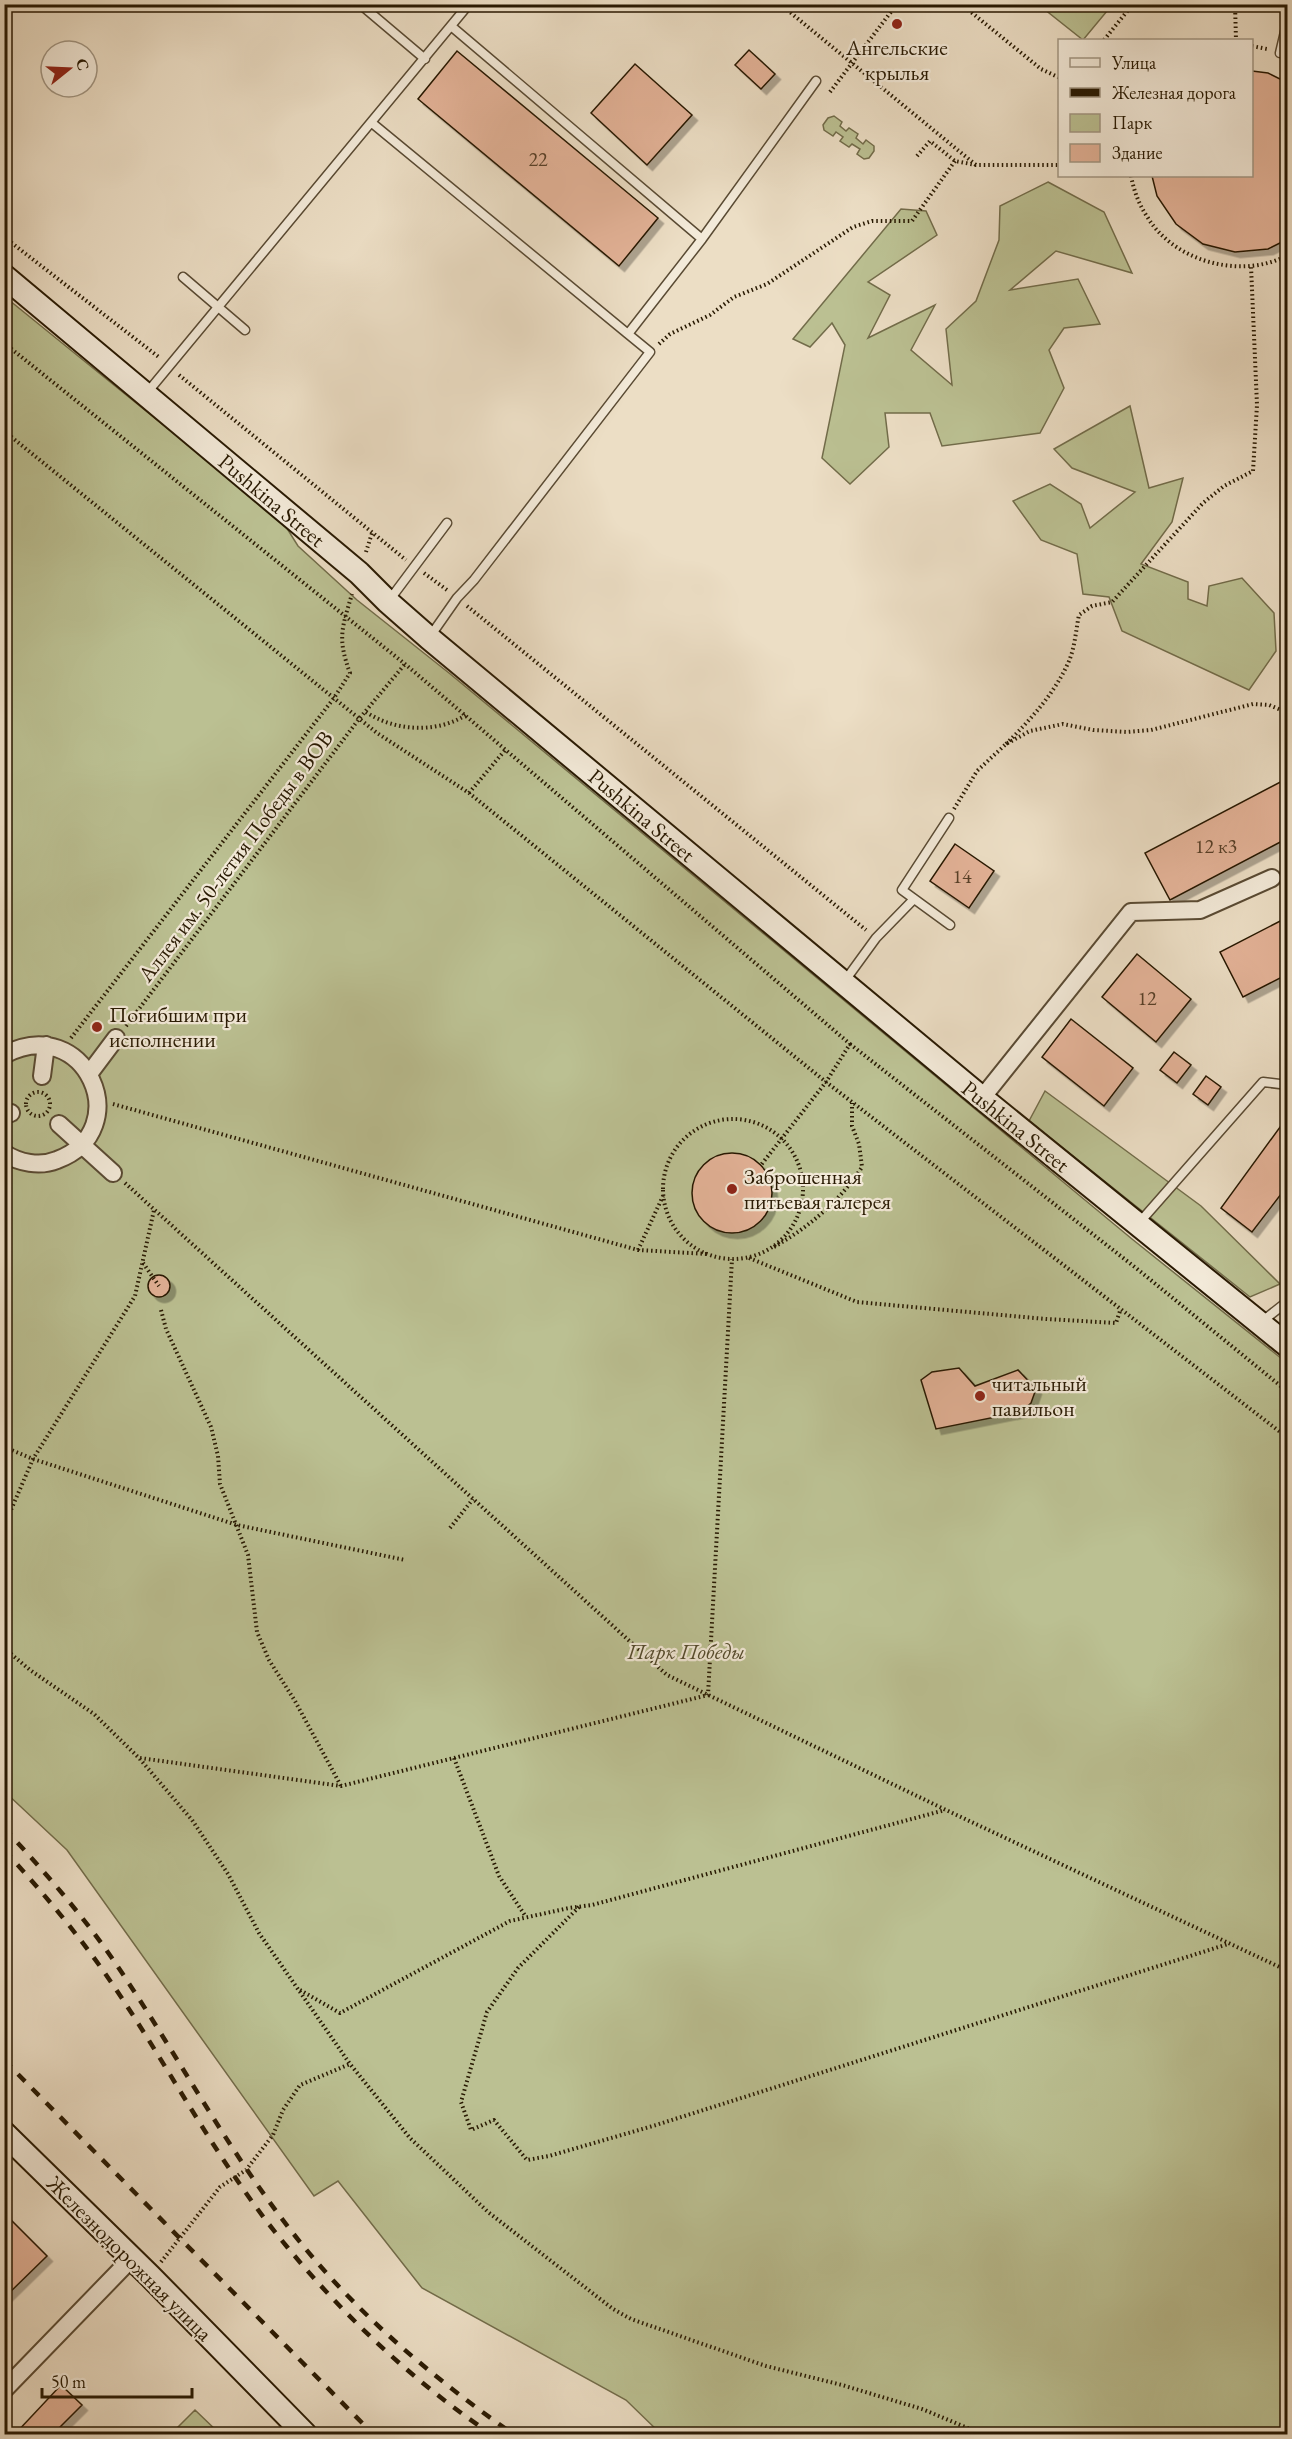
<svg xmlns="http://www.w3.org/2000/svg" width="1292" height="2439" viewBox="0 0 1292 2439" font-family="'EB Garamond',serif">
	<defs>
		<filter id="shadow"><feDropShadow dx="5.5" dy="5.5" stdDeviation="0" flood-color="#0004"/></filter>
	</defs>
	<rect width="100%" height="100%" fill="#ecdec5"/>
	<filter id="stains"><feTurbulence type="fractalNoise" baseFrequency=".00333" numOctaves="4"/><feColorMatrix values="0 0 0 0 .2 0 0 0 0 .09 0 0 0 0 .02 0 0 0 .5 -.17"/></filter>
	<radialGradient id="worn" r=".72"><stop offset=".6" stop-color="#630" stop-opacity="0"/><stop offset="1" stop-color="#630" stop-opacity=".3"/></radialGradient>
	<path fill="#bbc092" stroke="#726c4a" stroke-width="1.5" d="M1039 5H1112L1083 40Z
		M834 116 842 122 840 126 846 131 849 128 858 134 856 138 863 144 866 140 874 146V151L869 158 864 159 857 154 860 149 852 144 849 147 840 141 843 137 836 132 833 136 824 130 823 125 828 118Z
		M1048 182 1104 212 1132 273 1056 251 1010 290 1078 279 1100 324 1064 328 1049 350 1064 388 1040 433 942 446 930 413H885L889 447 850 484 822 458 845 345 832 323 810 347 793 339 901 209 926 211 937 235 868 282 890 295 868 338 935 305 911 350 952 385 946 329 976 301 999 240 1000 206Z
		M4 296 283 522 298 546 357 600 449 673 1132 1239 1287 1363V2434H661L626 2400 422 2288 338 2181 314 2196 67 1850 5 1792Z
		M1130 406 1149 488 1183 478 1172 522 1141 564 1188 582V599L1207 606 1209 586 1242 578 1274 613 1276 651 1249 690 1122 631 1109 597 1083 594 1077 554 1041 540 1013 501 1050 484 1081 504 1090 528 1135 492 1072 468 1054 449Z
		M1045 1091 1201 1206 1280 1284 1250 1297 1029 1121Z
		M195 2410 220 2434H171Z"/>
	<path fill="#e3b297" stroke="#281902" stroke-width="1.5" filter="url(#shadow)" d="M749 50 775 74 761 89 735 65Z
		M457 51 658 218 619 266 418 99Z
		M635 64 692 115 647 165 591 113Z
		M1252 71 1268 73 1288 83V239L1268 249 1235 252 1203 244 1176 224 1157 196 1152 176H1252Z
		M1288 778V838L1170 900 1145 853Z
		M955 844 994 871 969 908 930 881Z
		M1288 917V974L1243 997 1220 952Z
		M1137 954 1191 999 1156 1042 1102 997Z
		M1071 1019 1133 1068 1104 1106 1042 1057Z
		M1174 1052 1191 1065 1177 1083 1160 1070Z
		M1206 1076 1221 1087 1208 1105 1193 1094Z
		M1283 1123 1288 1126V1185L1252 1232 1221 1208Z
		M692 1193a40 40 0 1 1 80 0a40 40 0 1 1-80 0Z
		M148 1286a11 11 0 1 1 22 0a11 11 0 1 1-22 0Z
		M959 1368 975 1386 1018 1370 1036 1389 1031 1403 1021 1412 936 1429 921 1380 932 1372Z
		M4 2213 47 2256 4 2298Z
		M61 2385 82 2405 53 2434H15Z"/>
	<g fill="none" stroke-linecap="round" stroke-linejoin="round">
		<g stroke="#594a33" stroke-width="11">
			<path id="lane" d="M360 4 425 59
				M451 26 702 239
				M1280 53 1288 19
				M372 123 628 334
				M183 277 245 330
				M146 394 469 4
				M388 602 447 523
				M429 638 457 598 474 580 650 352 628 334 702 239 816 81
				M949 818 902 890 950 925
				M844 982 876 938 913 900
				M1139 1223 1263 1082 1288 1085
				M1260 1323 1288 1301"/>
		</g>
		<g stroke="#594a33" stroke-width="20">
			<path id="street" d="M4 1055C85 1011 138 1130 57 1160 40 1167 19 1163 4 1153
				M89 1074 116 1038
				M42 1076 46 1045
				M982 1098 1131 912 1200 910 1272 878
				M4 1115 11 1113
				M59 1124 113 1173
				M4 2390 132 2258"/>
		</g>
		<g stroke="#281902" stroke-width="26">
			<path id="secondary" d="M4 276 359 573 388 602 429 638 982 1098 1288 1346
				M4 2133 150 2276 305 2434"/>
		</g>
		<path stroke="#281902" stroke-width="4" stroke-dasharray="1.5 3" stroke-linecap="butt" d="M780 4 976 165
			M961 4 1041 69 1060 78
			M1235 4 1236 40
			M1104 40 1133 4
			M1252 46 1267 49
			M830 92 897 4
			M917 156 930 141 955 161 976 165H1060
			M1131 176C1134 191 1139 205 1148 218 1175 262 1242 280 1288 255
			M4 237 160 358
			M4 343 405 664 850 1044 826 1082 761 1165
			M659 344 670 334 710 315 734 297 767 284 853 227 872 221H912L955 161
			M179 375 406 560
			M4 431 377 733 469 793 826 1082 1288 1438
			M366 552 372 533
			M424 573 447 590
			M467 606 866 930
			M366 712C394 731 436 734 466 715
			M1006 744C1031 719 1055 693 1069 661 1075 647 1076 629 1079 615L1092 606 1112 602 1203 503 1224 486 1253 471 1257 405 1251 266
			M469 793 506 749
			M954 809 977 771 1006 744 1030 731 1063 724 1093 730 1127 732 1151 730 1253 704 1269 705 1281 710
			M126 1026 359 719 405 664
			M71 1038 334 698 350 673C337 638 342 628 352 594
			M850 1044 1136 1268 1288 1392
			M26 1104a12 12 0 1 1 24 0a12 12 0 1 1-24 0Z
			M113 1104 638 1250 707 1254
			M663 1189a70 70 0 1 1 140 0a70 70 0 1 1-140 0Z
			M125 1183 667 1675 946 1810 1288 1971
			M774 1247C809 1227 840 1201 862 1167L859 1144 852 1126V1103
			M638 1250 663 1196
			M749 1258 857 1302 1046 1319 1116 1323 1120 1311
			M143 1263 159 1286
			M161 1310 166 1329 211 1427 218 1456 220 1484 248 1555 257 1632 269 1660 295 1701 341 1786
			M4 1447 33 1459 237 1525 405 1560
			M4 1526 33 1459 135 1296 154 1210
			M450 1528 473 1499
			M4 1648 30 1670 94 1714 139 1758 192 1820 228 1874 259 1933 350 2064 410 2138 488 2212 613 2309 631 2319 766 2366 842 2385 922 2409 982 2434
			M140 1758 341 1786 708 1695 732 1259
			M454 1758 499 1876 526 1917
			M579 1907 518 1968 487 2012 461 2102 471 2130 494 2120 527 2160 549 2156 656 2125 1228 1944
			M300 1990 340 2013 510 1921 569 1908 592 1905 945 1810
			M161 2262 220 2187 246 2170 273 2135 283 2110 300 2085 350 2064"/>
		<use href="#lane" stroke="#f3ead9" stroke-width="8"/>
		<use href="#street" stroke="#f3ead9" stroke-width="16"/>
		<use href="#secondary" stroke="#f3ead9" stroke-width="22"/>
		<path stroke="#281902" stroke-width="4.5" stroke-dasharray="10 10" stroke-linecap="butt" d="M4 1828C43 1870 81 1913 114 1961 176 2052 227 2150 296 2237 358 2315 432 2377 513 2434
			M4 1850C39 1888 72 1927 102 1969 166 2060 216 2162 288 2248 347 2319 414 2382 491 2434
			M4 2060 373 2434"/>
	</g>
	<g fill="#8f2418" stroke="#f3ead9" stroke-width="2">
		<circle cx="897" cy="24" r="6"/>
		<circle cx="97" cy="1027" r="6"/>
		<circle cx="732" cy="1189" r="6"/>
		<circle cx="980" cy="1396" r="6"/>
	</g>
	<g text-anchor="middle" stroke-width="4.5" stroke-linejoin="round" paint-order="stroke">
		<g font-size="20" fill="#573f27">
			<text x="538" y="166">22</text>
			<text x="1216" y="853">12 к3</text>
			<text x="962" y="883">14</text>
			<text x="1147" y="1005">12</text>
		</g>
		<g font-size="22" fill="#281902" stroke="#f3ead9" text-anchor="start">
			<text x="897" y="55" text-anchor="middle">Ангельские<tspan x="897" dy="25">крылья</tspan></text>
			<text x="109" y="1022">Погибшим при<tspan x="109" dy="25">исполнении</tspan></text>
			<text x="744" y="1184">Заброшенная<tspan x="744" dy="25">питьевая галерея</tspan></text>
			<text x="992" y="1391">читальный<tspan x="992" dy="25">павильон</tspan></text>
		</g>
		<g font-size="22" fill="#281902" stroke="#f3ead9">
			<text transform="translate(272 500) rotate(40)" y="8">Pushkina Street</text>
			<text transform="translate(642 815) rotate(40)" y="8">Pushkina Street</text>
			<text transform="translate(235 856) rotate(-53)" y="8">Аллея им. 50-летия Победы в ВОВ</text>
			<text transform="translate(1016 1126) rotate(39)" y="8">Pushkina Street</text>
			<text transform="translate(130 2258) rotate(45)" y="8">Железнодорожная улица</text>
		</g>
		<g font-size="22" font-style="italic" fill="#544b2d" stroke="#f3ead9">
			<text x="686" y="1659">Парк Победы</text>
		</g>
	</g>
	<rect width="1292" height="2439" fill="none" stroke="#ecdec5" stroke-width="24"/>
	<rect x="6" y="6" width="1280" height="2427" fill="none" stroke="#281902" stroke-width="3"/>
	<rect x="12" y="12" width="1268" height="2415" fill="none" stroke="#281902" stroke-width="1.5"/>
	<rect x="1058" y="39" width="195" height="138" fill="#f3ead9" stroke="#a29683" stroke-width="1.5"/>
	<rect x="1070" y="58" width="30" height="9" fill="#f3ead9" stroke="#a29683" stroke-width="1.5"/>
	<text x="1112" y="69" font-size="18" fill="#281902">Улица</text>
	<rect x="1070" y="88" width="30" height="9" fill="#281902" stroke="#a29683" stroke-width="1.5"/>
	<text x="1112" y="99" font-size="18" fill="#281902">Железная дорога</text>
	<rect x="1070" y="114" width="30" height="18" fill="#bbc092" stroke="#a29683" stroke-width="1.5"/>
	<text x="1112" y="129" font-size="18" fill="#281902">Парк</text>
	<rect x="1070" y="144" width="30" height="18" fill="#e3b297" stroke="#a29683" stroke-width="1.5"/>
	<text x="1112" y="159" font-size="18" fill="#281902">Здание</text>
	<g transform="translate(69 69) rotate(72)"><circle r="28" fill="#f3ead9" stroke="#a29683" stroke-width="1.5"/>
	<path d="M0-4.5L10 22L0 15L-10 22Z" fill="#8f2418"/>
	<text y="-9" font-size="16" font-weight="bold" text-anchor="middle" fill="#281902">С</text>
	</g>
	<path d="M42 2388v9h150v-9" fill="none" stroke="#281902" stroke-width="3"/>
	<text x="51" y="2388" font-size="18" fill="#281902" stroke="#f3ead9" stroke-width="4.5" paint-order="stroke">50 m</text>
	<rect width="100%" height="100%" filter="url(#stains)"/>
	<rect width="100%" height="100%" fill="url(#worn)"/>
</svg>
